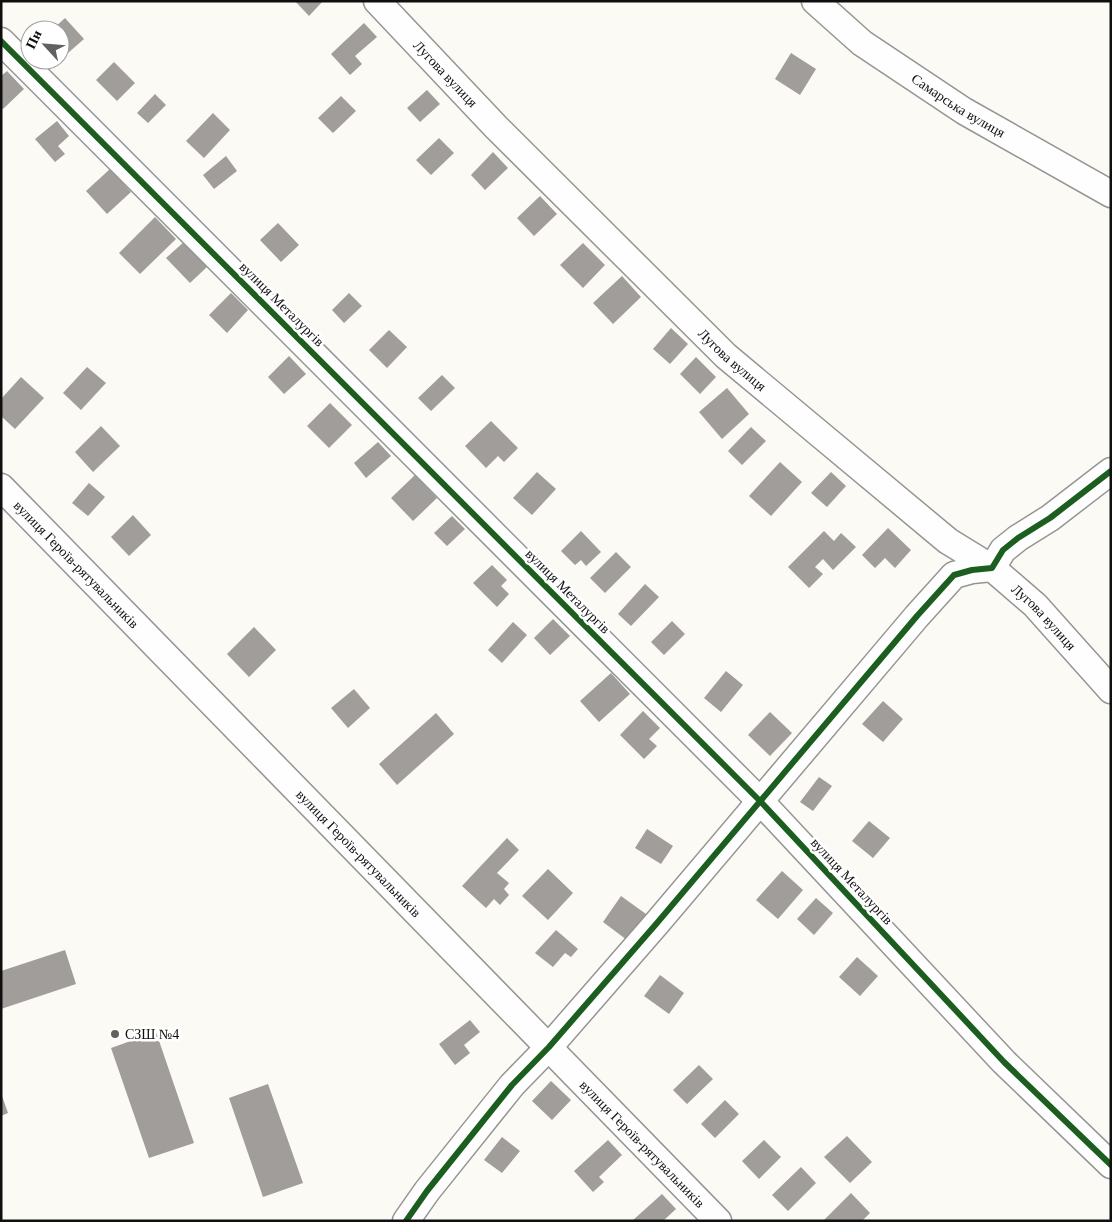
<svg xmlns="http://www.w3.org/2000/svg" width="1112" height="1222" viewBox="0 0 1112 1222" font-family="Georgia,serif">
	<rect width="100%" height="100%" fill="#fcfaf5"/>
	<path fill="#a09d9a" d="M295 1H323L309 16Z
		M65 18 84 39 68 53 60 44V30H52Z
		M364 23 377 37 355 56 362 64 350 75 331 54Z
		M791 53 816 69 800 95 775 79Z
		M114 62 135 83 117 101 96 80Z
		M7 71 24 89 3 109 1 107V76Z
		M427 90 440 104 420 122 407 108Z
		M155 94 166 105 148 123 137 113Z
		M341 96 356 111 333 133 318 118Z
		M213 113 230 130 204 158 186 141Z
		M57 121 69 136 58 146 65 154 55 162 35 139Z
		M439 138 454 153 431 175 416 160Z
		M493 152 508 168 485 190 471 175Z
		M226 156 237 171 214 189 203 175Z
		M110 169 131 192 107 214 86 191Z
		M540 196 557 214 534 236 517 218Z
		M155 217 176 239 140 274 119 253Z
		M278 223 299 245 281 262 260 240Z
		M185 241 208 266 190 283 166 258Z
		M583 243 605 265 583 288 560 265Z
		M622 276 641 297 613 324 593 303Z
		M231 293 248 310 227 333 209 315Z
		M349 293 362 306 344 323 332 310Z
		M671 328 688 344 670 364 653 349Z
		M389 330 407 347 387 368 369 350Z
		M289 356 306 374 284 394 268 377Z
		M696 357 716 377 700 394 680 374Z
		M87 367 106 383 81 410 63 393Z
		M442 375 455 388 431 411 418 398Z
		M21 377 44 398 15 429 1 416V399Z
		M727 388 749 414 722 439 699 412Z
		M330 403 352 425 329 448 307 426Z
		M491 421 518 448 504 462 498 456 486 468 465 446Z
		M101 426 120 446 93 472 75 452Z
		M751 427 766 441 742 465 728 451Z
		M378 442 391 456 366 478 354 463Z
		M780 462 802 482 771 516 749 496Z
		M537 472 556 489 532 515 513 498Z
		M831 472 846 486 827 507 811 493Z
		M415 475 437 498 413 521 391 498Z
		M89 483 105 497 88 516 72 503Z
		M133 515 151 535 129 556 111 537Z
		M452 516 465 529 447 546 434 533Z
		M888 528 911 550 895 568 885 558 875 568 862 555Z
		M581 531 601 552 586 566 581 560 575 565 561 551Z
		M824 531 834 541 841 533 856 547 833 570 823 559 815 567 823 574 809 588 788 567Z
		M616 552 631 567 605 593 590 578Z
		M492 565 507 580 501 586 509 594 497 607 473 583Z
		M645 584 659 597 631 626 618 614Z
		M553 619 570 636 550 655 534 638Z
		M672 621 685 634 664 655 651 642Z
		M513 622 527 635 502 663 488 650Z
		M254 627 276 650 249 677 227 654Z
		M726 671 743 685 721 712 704 698Z
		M611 673 630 694 599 722 580 701Z
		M354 689 370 708 348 728 331 708Z
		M883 701 903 719 883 742 862 724Z
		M643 711 660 728 649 739 657 746 644 759 620 735Z
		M770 712 792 733 770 756 748 735Z
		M436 713 454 734 397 785 379 764Z
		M819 777 832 786 813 811 800 802Z
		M869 821 890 838 873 858 852 841Z
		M647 829 673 846 661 864 635 848Z
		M507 838 519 850 497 873 509 883 504 889 509 895 500 905 494 899 486 908 462 886Z
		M548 869 573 893 548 920 522 896Z
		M782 871 803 890 778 919 756 900Z
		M621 896 646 914 627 940 603 922Z
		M816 898 833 913 814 935 797 919Z
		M556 930 578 949 571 957 565 953 553 967 535 953Z
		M65 950 76 984 1 1009V971Z
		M857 957 878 976 860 996 839 977Z
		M660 975 684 993 669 1014 644 996Z
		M470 1020 480 1032 464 1045 470 1053 455 1065 439 1044Z
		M156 1032 194 1143 149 1158 111 1048Z
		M699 1065 713 1079 687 1104 673 1090Z
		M551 1081 571 1100 552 1120 532 1101Z
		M268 1084 303 1183 263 1197 229 1098Z
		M1 1093 8 1113 1 1116Z
		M725 1100 739 1114 715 1138 701 1124Z
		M847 1136 872 1162 850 1183 824 1157Z
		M502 1137 520 1151 502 1173 484 1160Z
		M608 1140 622 1155 599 1177 604 1182 593 1192 574 1171Z
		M764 1140 781 1157 759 1179 742 1161Z
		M801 1167 816 1183 788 1211 772 1195Z
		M851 1193 870 1213 862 1221H823Z
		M662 1194 676 1209 663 1221H632Z"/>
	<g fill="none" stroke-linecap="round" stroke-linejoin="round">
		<g stroke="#969593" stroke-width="29">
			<g id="minor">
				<path id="s1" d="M377 1 496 127 726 356 948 541 992 568 1035 605 1111 690"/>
				<path id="s2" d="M815 1 862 43 964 111 1111 194"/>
				<path d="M1 41 761 802 1004 1062 1111 1165"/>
				<path id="s3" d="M1 487 718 1221"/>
				<path d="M406 1221 427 1191 512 1085 549 1047 657 923 917 616 954 575 972 570 992 568 1003 550 1018 538 1050 518 1111 471"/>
			</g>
		</g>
		<use href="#minor" stroke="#fffefe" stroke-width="26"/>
		<g stroke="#fff" stroke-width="9">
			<path id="cycleway" d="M1 41 761 802 1004 1062 1111 1165
				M406 1221 427 1191 512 1085 549 1047 657 923 917 616 954 575 972 570 992 568 1003 550 1018 538 1050 518 1111 471"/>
		</g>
		<use href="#cycleway" stroke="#1b5e20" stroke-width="6"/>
	</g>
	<circle fill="#626160" stroke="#fff" stroke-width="2" cx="115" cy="1034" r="5"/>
	<g text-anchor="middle" stroke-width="5" stroke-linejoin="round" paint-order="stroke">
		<g font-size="14" fill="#0f0f0f" stroke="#fff">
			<text dy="5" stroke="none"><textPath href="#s1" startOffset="100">Лугова вулиця</textPath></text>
			<text dy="5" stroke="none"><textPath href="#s2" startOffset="178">Самарська вулиця</textPath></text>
			<text transform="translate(282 304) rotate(45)" y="5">вулиця Металургів</text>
			<text dy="5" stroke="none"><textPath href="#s1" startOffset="505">Лугова вулиця</textPath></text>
			<text dy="5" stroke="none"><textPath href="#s3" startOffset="108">вулиця Героїв-рятувальників</textPath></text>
			<text transform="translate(568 591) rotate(45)" y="5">вулиця Металургів</text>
			<text dy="5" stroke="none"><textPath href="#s1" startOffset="910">Лугова вулиця</textPath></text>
			<text dy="5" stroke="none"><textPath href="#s3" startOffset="512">вулиця Героїв-рятувальників</textPath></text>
			<text transform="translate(852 881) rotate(47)" y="5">вулиця Металургів</text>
			<text dy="5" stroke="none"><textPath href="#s3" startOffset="918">вулиця Героїв-рятувальників</textPath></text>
		</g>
		<g font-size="14" fill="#0f0f0f" stroke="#fff" text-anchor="start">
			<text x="125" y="1039">СЗШ №4</text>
		</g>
	</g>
	<rect width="1112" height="1222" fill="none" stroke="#0f0f0f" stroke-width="5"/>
	<g transform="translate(45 45) rotate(296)"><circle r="24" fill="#ffffff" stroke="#9f9f9f"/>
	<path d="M0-4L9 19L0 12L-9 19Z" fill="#626160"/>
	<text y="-8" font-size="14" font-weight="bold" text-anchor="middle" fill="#0f0f0f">Пн</text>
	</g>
</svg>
